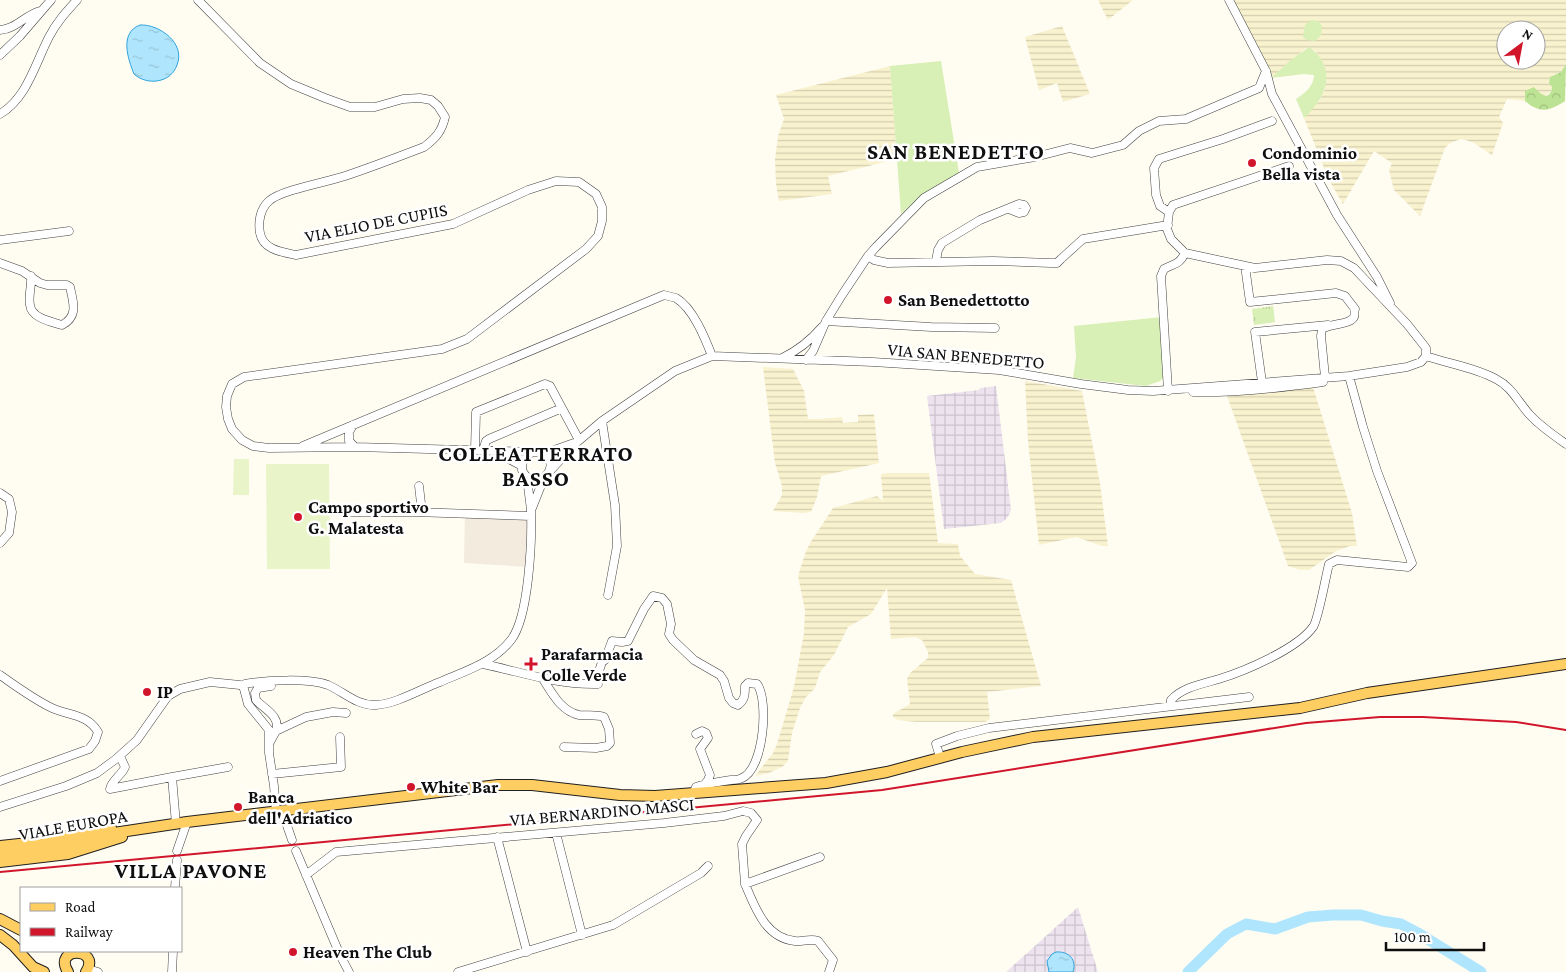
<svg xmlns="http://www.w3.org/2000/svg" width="1566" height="972" viewBox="0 0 1566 972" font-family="'Crimson Pro',serif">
	<defs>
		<pattern id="industrial-grid" width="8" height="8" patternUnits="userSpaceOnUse" patternTransform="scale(1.25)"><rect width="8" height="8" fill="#ede3ef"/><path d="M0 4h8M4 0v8" fill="none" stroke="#cac2cc"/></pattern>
		<pattern id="farmland-rules" width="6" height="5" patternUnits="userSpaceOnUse" patternTransform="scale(1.25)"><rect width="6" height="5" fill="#f9f2ce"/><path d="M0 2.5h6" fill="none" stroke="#d4ceb0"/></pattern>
		<pattern id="forest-crowns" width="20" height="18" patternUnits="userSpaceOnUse" patternTransform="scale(1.25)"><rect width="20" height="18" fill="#bce293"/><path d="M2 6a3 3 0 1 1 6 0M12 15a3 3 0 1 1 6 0" fill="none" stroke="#a0c17e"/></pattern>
		<pattern id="park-tufts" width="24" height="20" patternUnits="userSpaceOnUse" patternTransform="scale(1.25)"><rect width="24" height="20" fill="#d8efb6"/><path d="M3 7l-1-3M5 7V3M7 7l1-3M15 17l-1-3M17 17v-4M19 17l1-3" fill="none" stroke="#b8cc9b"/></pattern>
		<pattern id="water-ripples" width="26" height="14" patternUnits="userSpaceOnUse" patternTransform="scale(1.25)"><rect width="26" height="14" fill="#b0e6fd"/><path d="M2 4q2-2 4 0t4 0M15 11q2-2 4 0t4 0" fill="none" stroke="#96c4d8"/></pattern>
	</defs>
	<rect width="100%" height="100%" fill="#fffcf2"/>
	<path fill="url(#industrial-grid)" d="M996 386 1011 510 1009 515 1006 519 1001 523 944 529 927 396 979 390 980 388Z
		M1078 907 1098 972H1006Z"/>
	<path fill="url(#farmland-rules)" fill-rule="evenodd" d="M1098 0H1133L1108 20Z
		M1232 0H1566V64L1561 72 1553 75 1549 81 1552 87 1551 91 1548 94 1544 96 1525 91V101L1507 99 1499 117 1503 123 1492 155 1474 143 1466 140 1461 139 1450 143 1445 148 1420 216 1394 190 1389 170 1392 163 1374 151 1343 204 1329 180 1304 118 1319 101 1325 89V67L1315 51 1306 48 1271 78ZM1506 30H1536V60H1506Z
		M1062 26 1090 94 1063 102 1057 83 1039 90 1025 37Z
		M890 66 897 159 828 176 832 194 779 201 776 184 775 160 778 136 784 119 776 95Z
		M763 367 793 369 804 391 808 419H819L842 417 843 423 858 422V415L874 414 879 463 821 476 817 497 811 512 803 513 773 511 782 495V486L775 463Z
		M1025 381 1082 391 1100 483 1108 546H1102L1076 537 1039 545 1028 441Z
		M1313 387 1352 513 1357 546H1350L1336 551 1309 570H1300L1288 566 1227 396Z
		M888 473H929L938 543 958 544 960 556 975 574 1011 580 1041 686 987 692 990 719 985 722H916L898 720 893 717V714L910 704 907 679 910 673 928 658V652L922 640 915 637 891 639 887 588 871 614 848 627 834 655 820 672 815 688 806 697 800 708 792 733 788 761 782 767 769 773 755 776 773 753 777 744 794 687 804 633 805 610 798 576 806 551 812 540 833 508 877 496 883 501 881 474Z"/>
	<path fill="#d8efb6" d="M1311 20 1318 21 1322 26 1321 35 1315 41 1307 40 1303 37 1305 25Z
		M1309 47C1338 68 1327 98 1304 118L1296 99C1305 93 1314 86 1314 75L1304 74 1271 78 1292 59Z
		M941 61 959 173 920 196 901 214 890 66Z
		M1162 317 1164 377 1160 381 1146 386 1073 378 1076 357 1074 326Z"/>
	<path fill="url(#forest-crowns)" d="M1566 64 1565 101C1550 111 1540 114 1525 101V91L1534 87C1539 93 1550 103 1552 87L1549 83 1550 77 1561 72Z"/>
	<path fill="url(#park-tufts)" d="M1273 306 1275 322 1254 325 1252 309Z"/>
	<path fill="#e9f5c9" d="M234 459H249V495H233Z
		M266 464H329L330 569H267Z"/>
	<path fill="#f2ebde" d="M465 514 531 516 529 567 464 563Z"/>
	<path fill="url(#water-ripples)" stroke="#2ea3dd" d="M140 25C159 24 186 43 177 65 171 83 147 86 134 74 128 59 119 33 140 25Z
		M1056 952C1069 951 1077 960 1073 972H1049L1047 961 1052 954Z"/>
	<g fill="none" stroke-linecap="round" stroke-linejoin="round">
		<path stroke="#b0e6fd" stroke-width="11" d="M1188 972 1227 934 1246 924 1275 929 1308 917 1333 915H1361L1382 921 1401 924 1418 933 1481 972"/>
		<g stroke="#424242" stroke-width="9">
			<path id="minor" d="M198 0 260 63 291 84 325 98 350 107H375L403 99 420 98 431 100 438 106 445 117C442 131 436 138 424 147 398 157 372 167 345 176 327 182 281 190 269 201 260 209 258 222 260 233 263 250 282 252 296 255L453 224 528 190 556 181 579 182 596 194 602 207V221L598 236 586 249 467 339 442 349 244 377 232 384 227 396 226 407 228 419 232 429 242 440 253 446 269 448 355 447 540 452C567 464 535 497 522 470L523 459 532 452
				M1229 0 1266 71 1272 94 1337 215 1377 277 1390 303
				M0 30C16 29 25 15 40 11
				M0 55 20 36 51 0
				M0 114C27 98 35 64 49 37 56 23 66 12 77 0
				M1169 212 1160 206 1156 195 1154 168 1159 159 1223 139 1272 121
				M0 240 69 231
				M868 256 874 260 888 263 993 261 1051 263H1057L1061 259 1083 239 1168 225
				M936 261 938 250 942 243 980 220 1019 204 1024 205 1026 208 1024 212 1019 213 1009 209
				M0 263 22 271 40 283 47 285H67L70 287C73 302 79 316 62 325 52 322 31 318 30 305 28 296 32 286 31 276
				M1245 266 1250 302 1336 293 1345 296 1355 309C1354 311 1355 315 1354 317 1350 325 1331 323 1322 329L1321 336 1325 377
				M826 321 931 327 995 328
				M1426 356C1449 364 1474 367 1496 379 1512 387 1518 402 1530 415 1540 426 1553 435 1566 444
				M782 358C799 350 810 341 822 327
				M806 360 813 351 826 321 842 295 868 256 876 247 924 198 977 167 1035 157 1070 148 1092 153 1123 145 1139 131 1159 121 1186 119 1259 88 1266 71
				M1262 382 1255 332 1328 325
				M1168 391 1161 276 1164 269C1175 263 1179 265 1185 253
				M1193 392C1236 393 1280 388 1323 382
				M602 421 615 505 617 546 608 595
				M353 425 349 432V441L355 447
				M303 446 664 295C668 296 672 297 676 298 693 308 705 338 712 356
				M475 450 476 412 545 384 550 386 579 440
				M483 450 486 441 489 439 562 408
				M494 453 507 458 522 466
				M543 454 574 443
				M550 471 576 443 602 421 675 371 712 356 873 362 999 370 1081 384 1128 390 1153 391 1349 376 1407 367 1421 362 1426 356V348L1407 324 1354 268 1341 261 1327 260 1255 268 1185 253 1171 239 1167 229 1169 212 1173 205 1289 166
				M419 486 422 512
				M0 493 9 499 12 512 9 533 0 543
				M532 508 544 478
				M345 514 346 512H415L531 516
				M483 664C522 672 556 685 598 684
				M598 674 602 662 605 660 612 641 622 642 628 641 644 609 653 596 662 598 667 604 671 624 669 634 673 640 694 660 720 675 724 681 729 698 733 703 738 705C745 700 745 694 745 686L748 683 757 684C769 700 764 769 742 778 739 780 734 780 731 780 719 782 708 783 696 787L693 794
				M0 675C16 686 32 698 50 707 67 716 87 713 98 732L95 741 89 749 0 781
				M543 679C552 693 561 711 579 715 588 716 595 714 604 717L609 729 610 743 607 746 596 748 564 747
				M245 684C266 680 309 678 328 685 344 692 357 706 376 705 396 704 421 689 440 682 465 671 493 663 511 640 529 617 532 541 531 511 530 500 528 488 527 477
				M244 689 248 704 269 730V753L274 786 276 812
				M1170 705 1171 700C1183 687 1202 684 1219 679 1245 671 1297 649 1313 627 1318 621 1326 575 1329 564L1337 560 1408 567 1412 563 1377 471 1363 427 1349 376
				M276 731 306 717 333 712 346 713
				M696 734 702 731 706 733 708 738 700 749 710 775 708 780 704 785
				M270 742C272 738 274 735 276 731 281 716 264 709 256 700L255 693 258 688 271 686
				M120 756 125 767C122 775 111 781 110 789L172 777 176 824
				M940 757 936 744 957 736 989 728 1249 697
				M272 774 341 767 340 737
				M172 777 228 767
				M0 807 66 786 97 773 116 759 137 740 168 696 180 689 210 682 240 685
				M282 811 292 840
				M556 833 582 935
				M497 837 527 952
				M177 851 187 822
				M296 851 340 955 349 972
				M306 875 336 852 664 823 724 816 743 811 751 813 757 820 746 836 742 844 745 884 820 857
				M745 884C755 907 765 938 795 941 803 942 810 938 818 941L833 960 829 972
				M175 888 177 860
				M88 969 98 972
				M172 972 173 951
				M458 972 613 925 701 873 708 866"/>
		</g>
		<g stroke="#202020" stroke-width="12">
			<path id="major" d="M0 846 47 841 94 829 111 828
				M0 852 10 853 52 848 107 834 187 822 498 785H532L620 795 655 796 826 783 887 772 962 752 1033 737 1300 708 1367 693 1566 664
				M0 862 68 854 122 837
				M0 919 21 930
				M0 935 13 945 33 967 44 972
				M68 972C52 946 102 947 86 972"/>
		</g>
		<use href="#minor" stroke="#fff" stroke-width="8"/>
		<use href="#major" stroke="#ffce62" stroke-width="10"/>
		<path stroke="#d1162c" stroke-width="2" d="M0 872 882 790 1306 723 1380 717H1423L1516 722 1566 730"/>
	</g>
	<g fill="#d1162c" stroke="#fff" stroke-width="2">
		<circle cx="1252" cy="163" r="5"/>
		<circle cx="888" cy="300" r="5"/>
		<circle cx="298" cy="517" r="5"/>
		<path d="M528.5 656.5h5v5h5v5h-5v5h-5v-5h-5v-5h5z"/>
		<circle cx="147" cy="692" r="5"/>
		<circle cx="411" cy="787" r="5"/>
		<circle cx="238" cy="807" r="5"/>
		<circle cx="293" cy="952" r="5"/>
	</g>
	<g text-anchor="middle" stroke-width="5" stroke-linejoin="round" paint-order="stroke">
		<g font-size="18" font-weight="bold" fill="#0f0f0f" stroke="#fff" text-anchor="start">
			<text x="1262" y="159">Condominio<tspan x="1262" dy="21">Bella vista</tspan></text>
			<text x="898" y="306">San Benedettotto</text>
			<text x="308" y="513">Campo sportivo<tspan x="308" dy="21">G. Malatesta</tspan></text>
			<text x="541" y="660">Parafarmacia<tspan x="541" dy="21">Colle Verde</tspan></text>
			<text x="157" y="698">IP</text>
			<text x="421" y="793">White Bar</text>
			<text x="248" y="803">Banca<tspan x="248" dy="21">dell'Adriatico</tspan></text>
			<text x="303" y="958">Heaven The Club</text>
		</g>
		<g font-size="18" fill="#0f0f0f" stroke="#fff">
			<text transform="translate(376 223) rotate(-11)" y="6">VIA ELIO DE CUPIIS</text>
			<text transform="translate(966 356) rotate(5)" y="6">VIA SAN BENEDETTO</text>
			<text transform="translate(602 812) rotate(-5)" y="6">VIA BERNARDINO MASCI</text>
			<text transform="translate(73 825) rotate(-10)" y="6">VIALE EUROPA</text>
		</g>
		<g font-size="22" font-weight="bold" letter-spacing="1" fill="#0f0f0f" stroke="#fff">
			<text x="956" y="159">SAN BENEDETTO</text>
			<text x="536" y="461">COLLEATTERRATO<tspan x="536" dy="25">BASSO</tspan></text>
			<text x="191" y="878">VILLA PAVONE</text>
		</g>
	</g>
	<rect x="20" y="887" width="162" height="65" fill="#ffffff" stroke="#9f9f9f"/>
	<rect x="30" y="903" width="25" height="8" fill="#ffce62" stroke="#9f9f9f"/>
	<text x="65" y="912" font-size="15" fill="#0f0f0f">Road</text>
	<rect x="30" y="928" width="25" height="8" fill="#d1162c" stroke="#9f9f9f"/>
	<text x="65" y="937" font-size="15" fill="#0f0f0f">Railway</text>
	<g transform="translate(1521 45) rotate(32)"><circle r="24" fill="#ffffff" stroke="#9f9f9f"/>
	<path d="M0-4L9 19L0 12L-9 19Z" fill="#d1162c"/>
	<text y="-8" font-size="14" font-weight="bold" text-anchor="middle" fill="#0f0f0f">N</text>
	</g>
	<path d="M1386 942v8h98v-8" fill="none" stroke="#0f0f0f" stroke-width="2.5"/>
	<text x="1394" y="942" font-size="15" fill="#0f0f0f" stroke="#ffffff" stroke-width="4" paint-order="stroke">100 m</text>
</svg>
